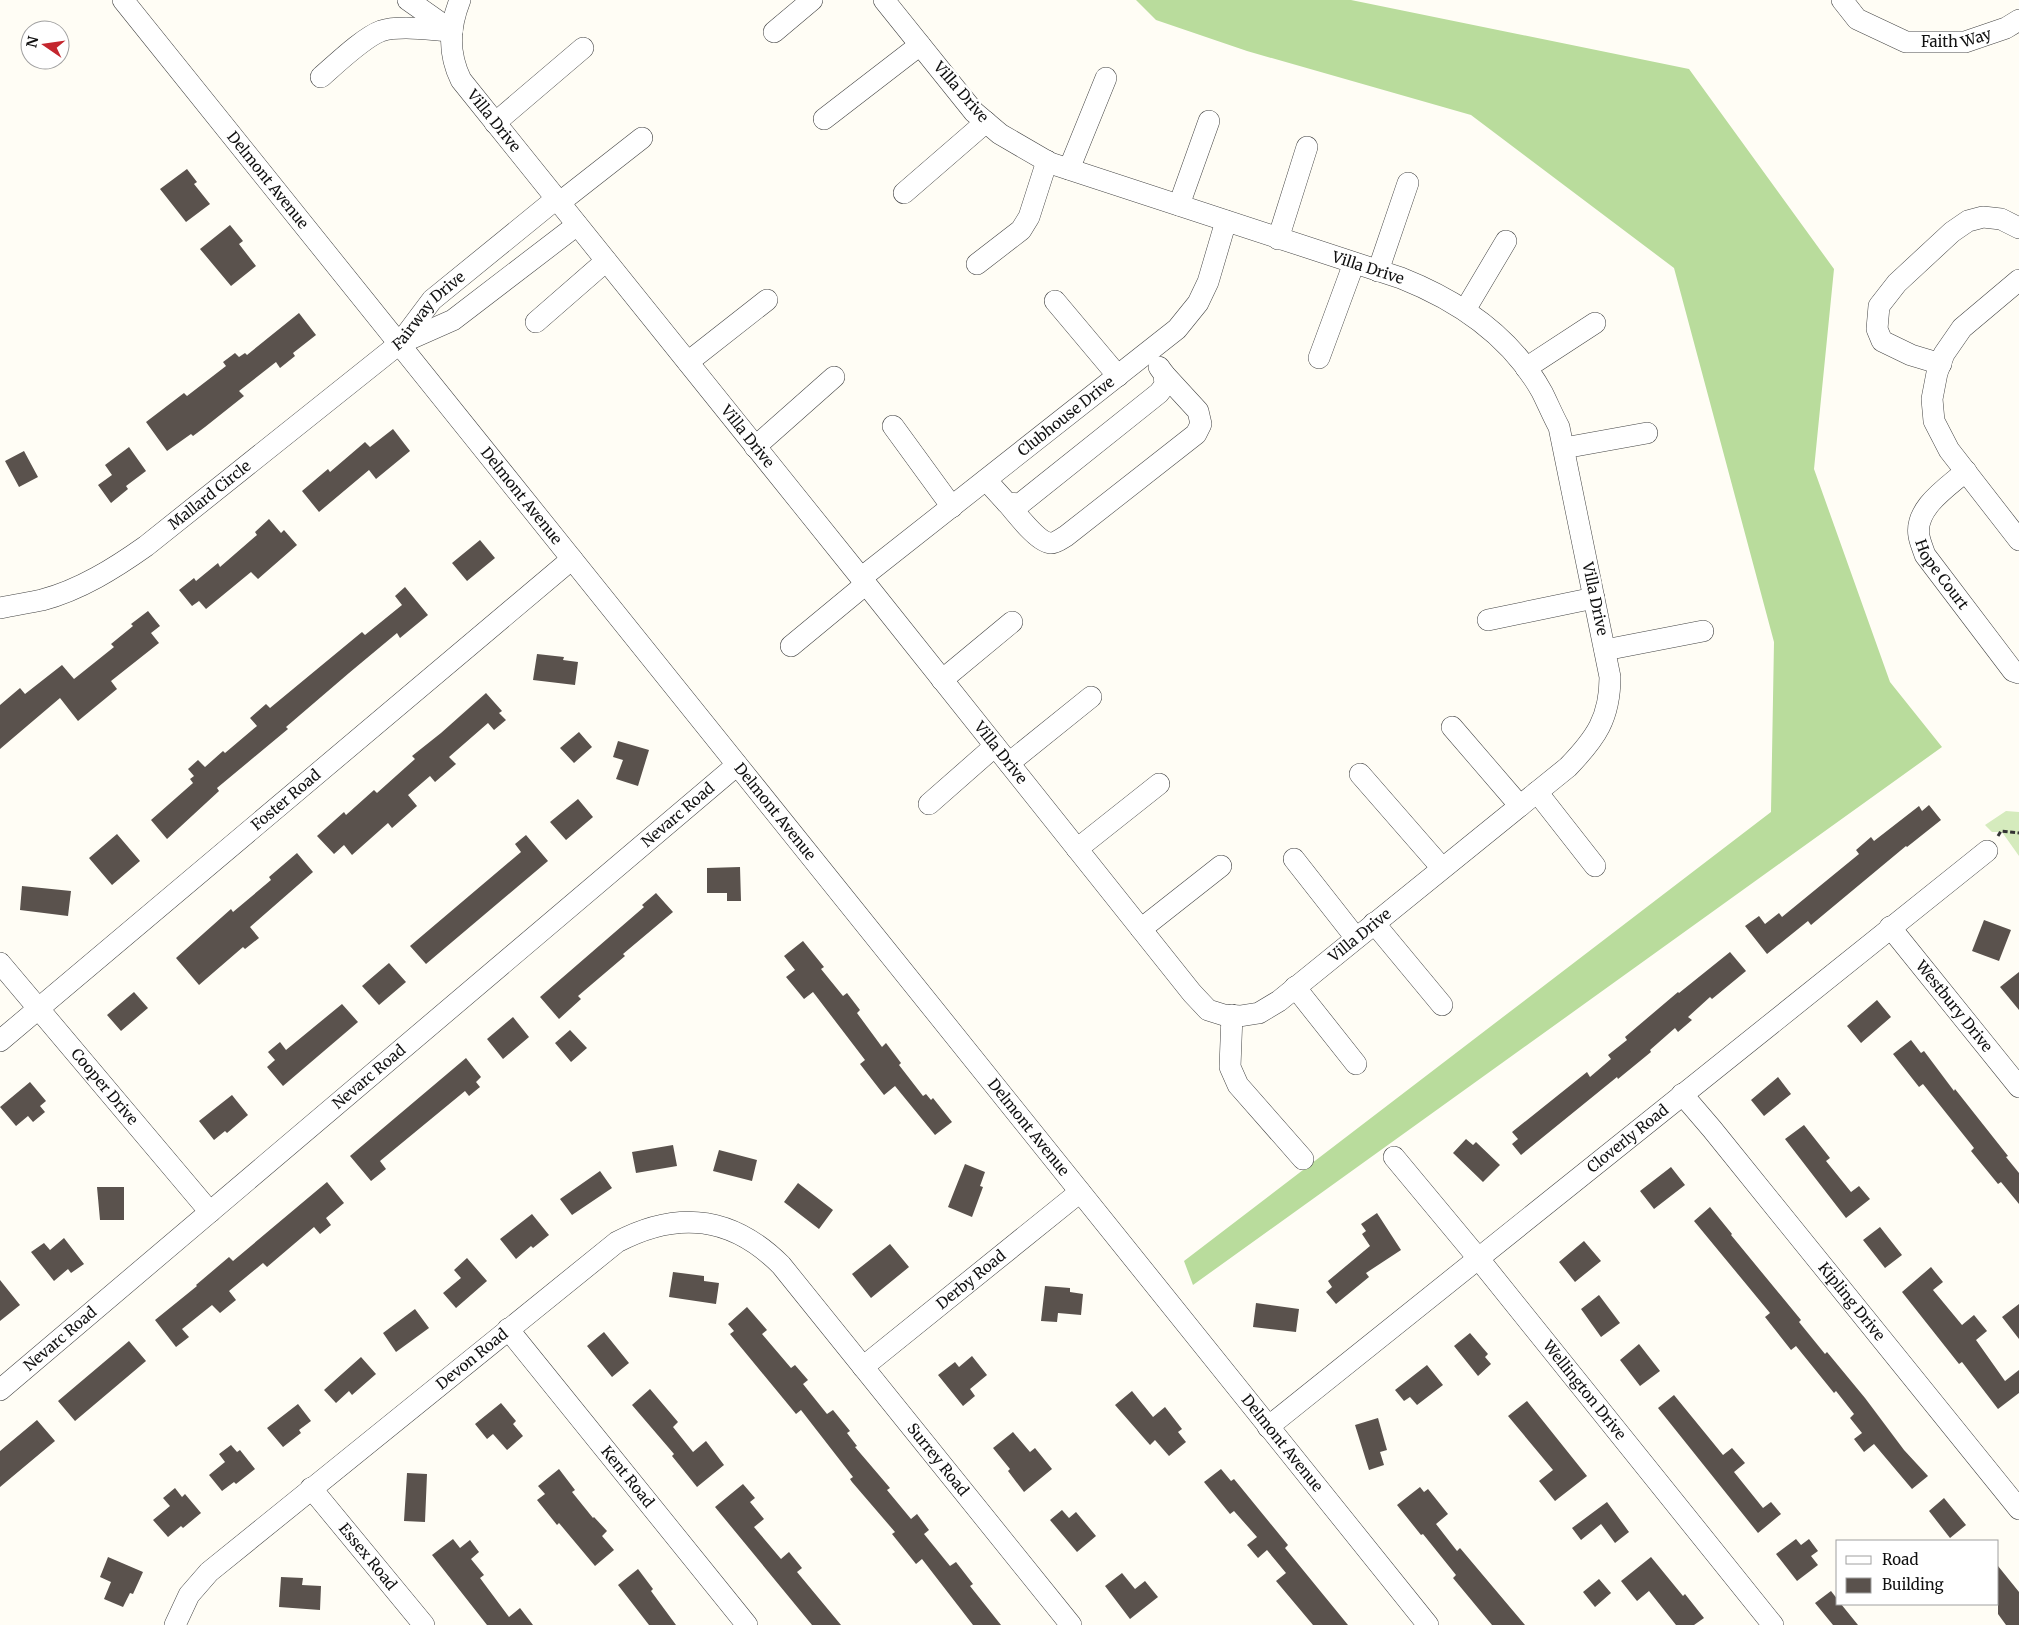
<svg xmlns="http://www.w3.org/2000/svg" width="2019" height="1625" viewBox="0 0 2019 1625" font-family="Merriweather,serif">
	<rect width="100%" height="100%" fill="#fffdf5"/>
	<path fill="#d5ebbd" d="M2006 811 2019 812V856L2002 832H1992L1985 825Z"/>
	<path fill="#b9dc9c" d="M1136 0H1351L1689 69 1834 269 1814 469 1890 682 1942 747 1193 1285 1184 1261 1771 812 1774 642 1674 268 1471 115 1247 51 1156 20Z"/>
	<path fill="#5a524d" d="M187 169 197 182 194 184 210 204 186 222 160 189Z
		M230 225 243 241 239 244 256 266 231 286 200 249Z
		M299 313 316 335 293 353 295 356 280 368 276 362 239 391 244 396 205 427 193 436 191 434 167 451 146 422 184 393 187 396 226 366 223 362 235 353 239 357 245 353 247 355Z
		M393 429 410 451 376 479 369 470 319 512 302 491 328 469 330 472 365 442 370 447Z
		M129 447 146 471 126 486 128 489 111 503 98 485 112 475 105 465Z
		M24 451 38 477 19 487 5 461Z
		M269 519 281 533 284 530 297 545 258 579 251 572 206 609 199 601 192 606 179 590 194 578 196 581 218 563 220 567 257 535 255 532Z
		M480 540 495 558 467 581 452 563Z
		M405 587 428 615 400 638 397 633 349 673 286 727 288 729 217 788 219 791 167 839 151 820 193 783 190 779 194 776 188 769 198 760 205 767 223 751 225 753 257 726 250 718 266 704 270 708 362 632 365 635 402 605 395 596Z
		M148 611 160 626 151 633 159 643 111 681 117 689 78 721 60 698 0 749V705L20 688 25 694 62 665 74 679 114 647 111 644 133 626 131 624Z
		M537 654 564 657 563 660 578 662 575 685 533 680Z
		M486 693 502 711 499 713 506 720 494 730 488 723 449 757 456 764 435 782 430 776 408 795 417 806 392 828 388 823 352 855 344 845 334 854 317 836 344 812 346 815 374 790 377 793 415 759 412 756 441 733Z
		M579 732 592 747 574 763 560 748Z
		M618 741 649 750 638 786 616 779 623 760 613 757Z
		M578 799 593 817 566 840 550 822Z
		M1929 805 1941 820 1907 847 1906 846 1811 925 1808 921 1767 954 1745 926 1759 916 1765 924 1779 913 1782 917 1859 854 1856 850 1871 837 1874 841 1919 806 1922 811Z
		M117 834 140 861 112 885 89 858Z
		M526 835 548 861 426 964 410 946 521 852 515 844Z
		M297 853 313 872 250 927 259 938 245 949 243 947 199 985 176 958 231 909 233 912 271 880 269 877Z
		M740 867 741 901H727V893H707V868Z
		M22 886 71 891 68 916 20 910Z
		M656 893 673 912 623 954 625 956 578 996 581 999 559 1019 540 997 644 907 642 905Z
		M1984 920 2011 930 1999 961 1972 951Z
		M803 941 824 967 821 969 843 996 847 993 860 1010 857 1013 882 1047 886 1043 901 1063 899 1065 923 1096 926 1094 931 1100 933 1098 952 1122 935 1135 895 1086 884 1095 860 1064 865 1060 813 992 804 999 786 977 795 970 784 956Z
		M1730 952 1746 971 1712 999 1710 997 1688 1017 1692 1020 1678 1032 1675 1028 1650 1050 1651 1052 1618 1079 1617 1077 1521 1155 1512 1144 1518 1139 1512 1132 1587 1072 1590 1077 1611 1059 1608 1055 1627 1040 1625 1037 1678 992 1679 993Z
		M389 963 406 982 379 1005 362 986Z
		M2019 972V1010L2000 987Z
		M134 992 148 1008 121 1031 107 1015Z
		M1877 1000 1891 1017 1861 1043 1847 1026Z
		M342 1004 358 1022 283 1086 267 1067 275 1060 268 1052 280 1042 286 1050Z
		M513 1017 529 1037 503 1059 487 1039Z
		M570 1030 587 1048 571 1062 555 1043Z
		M1911 1040 1921 1053 1924 1051 1954 1091 1955 1089 2008 1156 2006 1157 2019 1173V1204L2001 1182 1998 1184 1971 1151 1974 1148 1923 1084 1919 1087 1893 1054Z
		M466 1058 481 1077 476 1082 480 1087 469 1096 465 1091 380 1161 386 1169 371 1181 350 1156Z
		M1778 1077 1791 1094 1764 1116 1751 1100Z
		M30 1082 46 1101 40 1106 45 1112 33 1122 28 1116 16 1126 0 1107Z
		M232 1095 248 1115 227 1133 225 1131 214 1140 199 1121Z
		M1804 1125 1830 1158 1826 1161 1851 1192 1859 1186 1870 1199 1846 1218 1785 1139Z
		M1466 1139 1473 1145 1476 1142 1500 1165 1483 1182 1453 1153Z
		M673 1145 677 1166 636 1173 632 1152Z
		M719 1150 757 1160 752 1181 713 1171Z
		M965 1164 985 1172 980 1186 983 1187 972 1217 948 1207Z
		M1671 1167 1685 1185 1654 1209 1640 1191Z
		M600 1171 612 1188 572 1215 560 1199Z
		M327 1182 344 1203 326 1218 331 1225 320 1234 314 1227 267 1267 263 1263 229 1291 236 1300 220 1313 212 1305 182 1329 189 1337 176 1347 155 1320 197 1286 196 1285 229 1257 233 1261Z
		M798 1183 833 1210 819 1229 784 1202Z
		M97 1187H124V1220H100Z
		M1710 1207 1732 1234 1731 1235 1801 1320 1799 1322 1825 1354 1827 1352 1865 1398 1904 1450 1928 1476 1912 1489 1874 1444 1864 1452 1854 1439 1862 1433 1850 1418 1854 1414 1836 1391 1834 1393 1796 1346 1791 1350 1765 1317 1770 1313 1694 1221Z
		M1377 1213 1401 1250 1366 1273 1369 1277 1336 1304 1326 1292 1332 1287 1328 1281 1370 1246 1362 1234 1366 1231 1361 1224Z
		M532 1214 549 1235 533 1248 531 1246 516 1259 500 1239Z
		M1880 1227 1902 1255 1885 1268 1863 1240Z
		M64 1238 84 1264 71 1273 68 1269 54 1281 31 1252 44 1243 50 1250Z
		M1584 1241 1601 1261 1575 1282 1559 1262Z
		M890 1244 909 1267 871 1298 852 1274Z
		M467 1258 487 1281 456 1308 443 1293 461 1278 454 1270Z
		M1931 1267 1943 1282 1933 1290 1962 1325 1974 1315 1987 1331 1976 1340 2005 1381 2019 1370V1393L1998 1409 1962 1362 1959 1364 1902 1292Z
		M673 1272 704 1276V1281L719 1283 716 1304 669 1297Z
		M0 1280 20 1305 0 1321Z
		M1045 1286 1070 1288V1292L1083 1294 1081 1315 1058 1313 1057 1322 1041 1321Z
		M1599 1295 1620 1323 1601 1337 1581 1309Z
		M1256 1303 1299 1309 1296 1332 1253 1327Z
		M2019 1304V1339L2002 1317Z
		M747 1307 767 1330 762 1334 791 1368 795 1365 808 1380 803 1384 827 1414 833 1410 850 1431 847 1433 857 1446 855 1447 890 1488 887 1490 911 1519 917 1514 929 1530 924 1534 950 1566 956 1562 973 1584 970 1586 1001 1625H973L922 1559 916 1564 892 1534 895 1532 852 1482 850 1479 853 1477 801 1410 796 1414 730 1334 734 1331 728 1324Z
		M415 1309 429 1328 396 1352 383 1333Z
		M604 1332 629 1363 612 1377 587 1346Z
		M1470 1333 1488 1354 1485 1357 1491 1364 1478 1376 1454 1346Z
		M129 1341 146 1361 75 1421 58 1401Z
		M1639 1344 1660 1371 1640 1386 1620 1360Z
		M972 1356 987 1375 970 1389 975 1396 963 1406 938 1375 955 1362 959 1367Z
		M361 1357 376 1374 352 1395 349 1391 336 1403 324 1390Z
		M1427 1365 1443 1385 1417 1405 1410 1397 1404 1401 1395 1390Z
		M650 1389 678 1422 673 1427 693 1452 706 1441 724 1465 697 1487 672 1456 674 1454 632 1405Z
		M1132 1391 1153 1417 1165 1407 1182 1429 1178 1432 1186 1442 1169 1456 1155 1440 1150 1445 1115 1405Z
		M1674 1395 1723 1455 1732 1448 1745 1463 1734 1472 1763 1508 1771 1502 1781 1514 1758 1533 1658 1408Z
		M1527 1401 1587 1476 1555 1501 1539 1481 1553 1470 1508 1416Z
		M501 1403 516 1421 513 1424 523 1436 507 1450 493 1434 487 1439 475 1424Z
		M298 1404 311 1421 299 1430 301 1433 283 1447 267 1428Z
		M1378 1418 1387 1450 1380 1452 1384 1465 1369 1470 1355 1425Z
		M37 1420 55 1441 0 1487V1451Z
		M1013 1432 1030 1452 1035 1448 1052 1469 1024 1492 1008 1471 1010 1469 993 1448Z
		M231 1445 237 1452 240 1450 255 1469 236 1484 234 1482 222 1491 209 1475 225 1462 219 1454Z
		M559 1469 575 1490 572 1492 593 1518 594 1517 607 1531 602 1536 614 1550 595 1566 559 1523 557 1525 537 1500 545 1494 538 1486Z
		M1221 1469 1231 1481 1234 1479 1288 1545 1285 1548 1348 1625H1313L1276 1581 1286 1573 1267 1550 1258 1558 1247 1545 1257 1537 1234 1511 1230 1514 1204 1482Z
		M407 1473 427 1474 425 1522 404 1521Z
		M743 1484 755 1498 750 1502 764 1519 754 1527 781 1559 789 1552 802 1568 797 1572 841 1625H812L715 1507Z
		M1420 1487 1424 1492 1428 1489 1448 1514 1436 1524 1457 1551 1460 1548 1525 1625H1492L1453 1578 1456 1575 1423 1534 1421 1535 1397 1505Z
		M175 1488 182 1497 185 1494 201 1513 183 1528 181 1526 168 1537 153 1520 170 1506 163 1498Z
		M1944 1498 1966 1525 1950 1538 1929 1511Z
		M1607 1502 1629 1532 1615 1543 1601 1524 1581 1540 1572 1528Z
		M1062 1510 1069 1518 1076 1512 1096 1536 1077 1552 1050 1520Z
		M453 1539 460 1548 470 1540 479 1552 471 1559 484 1575 480 1578 509 1617 520 1608 533 1625H487L432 1555Z
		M1796 1539 1801 1545 1809 1539 1818 1551 1811 1556 1818 1565 1797 1581 1776 1554Z
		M108 1557 143 1572 133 1594 130 1593 123 1607 104 1599 111 1582 100 1577Z
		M1651 1557 1683 1596 1685 1594 1704 1618 1694 1625H1676L1649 1591 1637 1601 1621 1581Z
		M1998 1566 2019 1592V1625H2006L1998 1614Z
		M638 1569 653 1589 651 1591 676 1625H649L618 1585Z
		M1122 1573 1135 1589 1145 1581 1158 1597 1130 1619 1105 1586Z
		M281 1577 303 1578 302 1585 321 1586 320 1610 279 1607Z
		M1599 1579 1611 1593 1595 1607 1583 1592Z
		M1831 1591 1838 1600V1604H1841L1858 1625H1833L1815 1603Z"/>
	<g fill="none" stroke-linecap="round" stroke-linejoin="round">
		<g stroke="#444" stroke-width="22">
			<g id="minor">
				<path id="s1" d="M123 0 1428 1625"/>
				<path d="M408 0 452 31"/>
				<path id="s2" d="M460 0C449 28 448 53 461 80L866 584 1192 993 1208 1010 1224 1015 1240 1016 1259 1013 1279 1001 1568 767C1596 738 1610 718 1610 677L1559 427C1553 416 1548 404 1542 392 1511 336 1459 301 1401 278L1050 163 1000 134 974 112 884 0"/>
				<path id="s3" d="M1842 0 1857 19 1906 42H1965L2006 28 2019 20"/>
				<path d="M774 32 812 0"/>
				<path d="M321 77C336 64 364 37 381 31 400 25 431 30 452 31"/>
				<path d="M824 119 920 45"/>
				<path d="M495 123 583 48"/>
				<path d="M1069 169 1106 78"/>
				<path d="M904 193 986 122"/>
				<path d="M559 203 642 138"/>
				<path d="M1179 205 1209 121"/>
				<path d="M1278 239 1307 147"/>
				<path d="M977 264 1021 230 1029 217 1047 161"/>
				<path d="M1378 271 1408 183"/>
				<path d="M2019 280 1962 328 1944 354 1937 373 1932 399 1934 421 1949 450 2019 540"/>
				<path d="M1055 301 1118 376"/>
				<path d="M1465 310 1506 241"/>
				<path d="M536 322 606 261"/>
				<path d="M401 343 453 320 577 225"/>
				<path d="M1319 358 1354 263"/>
				<path d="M688 362 767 300"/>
				<path d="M1941 364 1911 355 1882 341 1877 329 1879 306 1897 283 1952 232 1968 221 1983 217 2001 219 2019 228"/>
				<path d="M1526 368 1595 323"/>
				<path d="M893 426 952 507"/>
				<path d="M755 447 834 377"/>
				<path d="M1564 448 1647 433"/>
				<path id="s4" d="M1966 471C1948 487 1914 508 1919 536 1920 542 1923 549 1925 555L2013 671 2019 673"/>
				<path d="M986 480 1007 503 1020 504 1159 393 1165 385 1164 374 1159 367"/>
				<path d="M1007 503C1016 513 1038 543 1051 543 1056 543 1061 539 1066 536L1196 434 1201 424 1198 411 1164 374"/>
				<path id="s5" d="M861 578 1177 329 1198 303 1208 282 1226 221"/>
				<path id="s6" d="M0 608C14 605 28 603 42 600 80 590 115 568 146 546L399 344 432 300 556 199"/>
				<path d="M1488 620 1594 598"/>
				<path d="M791 646 866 584"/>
				<path d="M1605 650 1703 631"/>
				<path d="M942 680 1012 622"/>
				<path d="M1452 727 1520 806"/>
				<path d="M1009 763 1091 697"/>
				<path d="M1360 774 1442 868"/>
				<path d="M1537 792 1595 866"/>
				<path d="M929 804 995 746"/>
				<path d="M1077 849 1159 784"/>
				<path d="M1294 859 1356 938"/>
				<path d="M1374 923 1442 1005"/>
				<path id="s7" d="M1890 927 2019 1087"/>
				<path d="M1141 929 1221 866"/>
				<path id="s8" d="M0 963 210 1212"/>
				<path d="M1295 987 1356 1064"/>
				<path d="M1232 1015 1230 1067 1238 1085 1303 1159"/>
				<path id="s9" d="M0 1041 572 559"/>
				<path id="s10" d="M1682 1094 1712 1129 2019 1509"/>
				<path id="s11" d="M1394 1157 1478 1258 1773 1625"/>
				<path id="s12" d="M508 1329 747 1625"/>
				<path id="s13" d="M863 1367 1080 1192"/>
				<path id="s14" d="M0 1390 737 765"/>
				<path id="s15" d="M1268 1427 1987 851"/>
				<path id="s16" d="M311 1488 424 1625"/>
				<path id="s17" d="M175 1625 189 1595 209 1572 617 1242C678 1210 732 1216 781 1265L1071 1625"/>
			</g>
		</g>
		<path stroke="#333" stroke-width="3" stroke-dasharray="5 2.5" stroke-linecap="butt" d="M1998 836 2001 831 2019 833"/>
		<use href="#minor" stroke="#fff" stroke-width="21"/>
	</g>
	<g text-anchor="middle" stroke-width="5" stroke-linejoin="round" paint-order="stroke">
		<g font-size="15" fill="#111" stroke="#fff">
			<text dy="5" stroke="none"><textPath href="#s3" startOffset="129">Faith Way</textPath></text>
			<text transform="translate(961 92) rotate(49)" y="5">Villa Drive</text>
			<text dy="5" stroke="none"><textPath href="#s2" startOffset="135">Villa Drive</textPath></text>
			<text dy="5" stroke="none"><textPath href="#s1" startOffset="231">Delmont Avenue</textPath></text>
			<text transform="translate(1368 268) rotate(18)" y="5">Villa Drive</text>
			<text dy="5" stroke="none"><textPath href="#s6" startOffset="529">Fairway Drive</textPath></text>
			<text dy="5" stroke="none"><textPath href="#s5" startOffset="261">Clubhouse Drive</textPath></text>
			<text dy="5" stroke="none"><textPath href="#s2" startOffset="540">Villa Drive</textPath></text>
			<text dy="5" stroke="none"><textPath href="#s6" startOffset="242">Mallard Circle</textPath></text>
			<text dy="5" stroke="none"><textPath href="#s1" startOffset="636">Delmont Avenue</textPath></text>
			<text dy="5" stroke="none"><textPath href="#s4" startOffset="129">Hope Court</textPath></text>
			<text transform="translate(1595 599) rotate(78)" y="5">Villa Drive</text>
			<text dy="5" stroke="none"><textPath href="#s2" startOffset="945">Villa Drive</textPath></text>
			<text dy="5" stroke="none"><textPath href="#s9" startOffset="374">Foster Road</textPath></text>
			<text dy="5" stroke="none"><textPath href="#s1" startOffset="1041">Delmont Avenue</textPath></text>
			<text dy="5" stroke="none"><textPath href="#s14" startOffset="889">Nevarc Road</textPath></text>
			<text dy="5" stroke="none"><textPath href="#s2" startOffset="1455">Villa Drive</textPath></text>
			<text dy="5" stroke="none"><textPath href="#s7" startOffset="102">Westbury Drive</textPath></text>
			<text dy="5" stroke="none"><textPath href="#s14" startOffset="484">Nevarc Road</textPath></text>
			<text dy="5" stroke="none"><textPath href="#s8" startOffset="162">Cooper Drive</textPath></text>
			<text dy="5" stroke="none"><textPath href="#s1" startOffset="1446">Delmont Avenue</textPath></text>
			<text dy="5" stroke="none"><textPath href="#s15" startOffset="461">Cloverly Road</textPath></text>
			<text dy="5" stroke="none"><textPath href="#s13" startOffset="139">Derby Road</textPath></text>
			<text dy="5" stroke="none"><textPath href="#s10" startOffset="268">Kipling Drive</textPath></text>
			<text dy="5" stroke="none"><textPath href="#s14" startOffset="79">Nevarc Road</textPath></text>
			<text dy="5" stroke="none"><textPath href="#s17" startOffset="402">Devon Road</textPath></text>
			<text dy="5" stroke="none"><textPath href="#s11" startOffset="301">Wellington Drive</textPath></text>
			<text dy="5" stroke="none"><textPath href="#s1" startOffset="1851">Delmont Avenue</textPath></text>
			<text dy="5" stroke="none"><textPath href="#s17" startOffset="1018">Surrey Road</textPath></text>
			<text dy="5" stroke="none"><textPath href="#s12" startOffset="190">Kent Road</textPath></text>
			<text dy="5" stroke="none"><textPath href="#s16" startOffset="89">Essex Road</textPath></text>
		</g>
	</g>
	<rect x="1836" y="1540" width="162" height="65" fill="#ffffff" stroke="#a0a0a0"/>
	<rect x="1846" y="1556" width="25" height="8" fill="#ffffff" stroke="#a0a0a0"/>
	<text x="1882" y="1565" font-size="15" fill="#111111">Road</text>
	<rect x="1846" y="1578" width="25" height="15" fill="#5a524d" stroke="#a0a0a0"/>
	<text x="1882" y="1590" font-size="15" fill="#111111">Building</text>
	<g transform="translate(45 45) rotate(283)"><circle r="24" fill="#ffffff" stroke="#a0a0a0"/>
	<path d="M0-4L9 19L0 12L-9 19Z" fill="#c4262e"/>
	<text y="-8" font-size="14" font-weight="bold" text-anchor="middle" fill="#111111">N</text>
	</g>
</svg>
